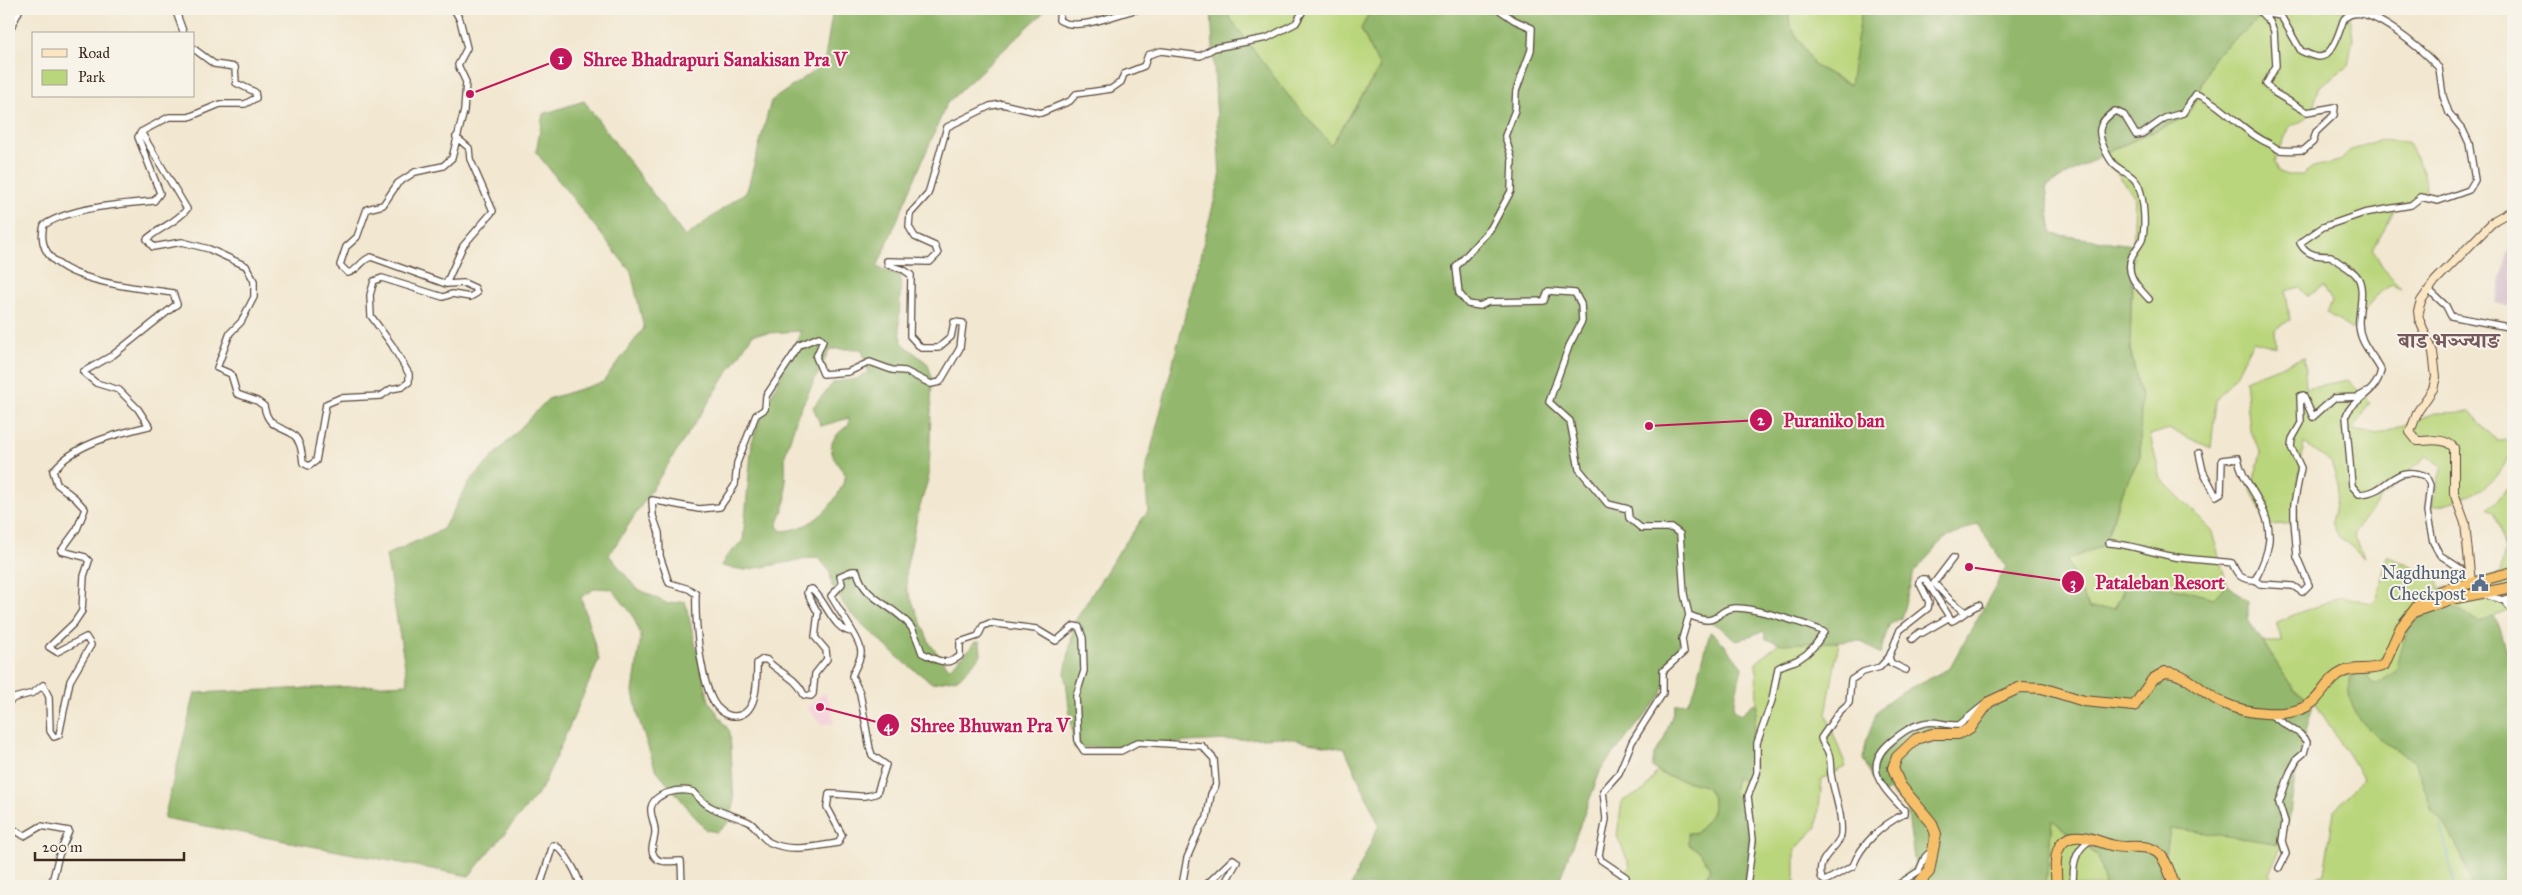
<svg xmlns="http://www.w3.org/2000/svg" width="2522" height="895" viewBox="0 0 2522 895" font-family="'IM FELL Great Primer','Noto Serif Devanagari',serif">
	<rect width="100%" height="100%" fill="#f7f3e8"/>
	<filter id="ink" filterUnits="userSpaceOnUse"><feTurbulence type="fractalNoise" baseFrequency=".02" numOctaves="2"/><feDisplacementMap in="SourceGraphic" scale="10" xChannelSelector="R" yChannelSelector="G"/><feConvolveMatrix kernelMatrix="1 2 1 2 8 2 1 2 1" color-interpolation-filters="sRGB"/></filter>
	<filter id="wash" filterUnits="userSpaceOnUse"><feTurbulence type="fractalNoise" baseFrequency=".0096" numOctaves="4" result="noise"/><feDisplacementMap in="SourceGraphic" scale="20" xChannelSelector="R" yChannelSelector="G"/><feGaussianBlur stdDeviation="1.12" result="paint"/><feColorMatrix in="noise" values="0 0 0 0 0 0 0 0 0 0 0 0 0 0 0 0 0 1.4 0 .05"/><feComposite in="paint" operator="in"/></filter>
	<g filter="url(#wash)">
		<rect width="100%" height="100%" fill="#f2e7d0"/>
		<path fill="#f5cfda" d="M824 692 832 707 834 724H821L807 708Z"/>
		<path fill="#d1bdcb" d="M2512 237 2513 238V308L2495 303Z"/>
		<path fill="#bad67c" stroke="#7a804d" d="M1223 9H1371L1361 29 1380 67 1331 145 1287 94Z
			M1788 9H1862L1851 85 1815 66 1790 25Z
			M2271 9H2349L2353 38 2348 66 2320 86C2311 108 2317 117 2290 126L2274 162 2278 171 2287 175H2302L2313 167 2339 161 2349 151 2378 140 2407 142 2423 171 2425 190 2418 199 2396 207 2373 250 2384 269 2401 288 2392 284 2374 298 2352 330 2327 313 2332 301 2323 287 2307 296 2299 287 2286 291 2290 320 2275 329 2276 347 2253 341 2236 375 2216 400 2211 448 2169 429 2150 435 2161 479 2211 529 2227 584 2214 598 2138 579H2118L2123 591 2114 610 2089 608 2067 560 2104 545 2121 495 2140 456 2141 396 2130 348 2135 196 2102 155 2188 116 2214 56Z
			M2304 357 2306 388 2348 380 2370 402 2354 430 2378 435 2435 413 2471 412 2497 441 2513 440V461L2508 459C2488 493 2467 498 2431 507L2442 466 2427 455 2380 499 2354 534 2364 557 2339 537 2332 523 2338 485 2331 462 2304 443 2297 491V523L2267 525 2251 490 2261 453 2250 431 2245 380Z
			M2513 479V609L2478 622 2460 610 2411 613 2397 671 2377 684 2372 683 2390 747 2415 761 2432 810 2446 826 2462 857 2472 886H2294L2324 874 2334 811 2363 778 2314 701 2294 690 2263 642H2282L2276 622 2342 596 2370 603 2377 598 2387 556 2436 578 2440 588 2500 573 2505 549 2495 513 2488 508 2511 486Z
			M1839 642 1826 714 1846 767 1822 779 1817 827 1795 850V886H1745L1734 795 1736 777 1755 773 1751 743 1757 707 1756 663 1779 643Z
			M1657 771C1663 777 1696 783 1707 787 1719 810 1711 816 1696 833H1689L1688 844 1699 851 1711 869 1700 886H1617L1630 866 1617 836 1622 801 1645 790Z
			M2052 819 2098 856 2105 886H2046Z
			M2170 828 2248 838 2282 845 2269 874 2280 886H2164L2159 875 2165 863Z
			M1915 865 1918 886H1892Z"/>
		<path fill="#93b76c" stroke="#677045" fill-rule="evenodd" d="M833 9H1047L947 103 877 267 901 276 899 323 902 343 928 364 932 378 929 476 918 513 906 570 907 589 930 644 949 668 965 654 975 642H980L981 655 959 678 932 683 900 659 849 612 832 586 830 572 818 557 745 570 721 566 726 557 743 540 752 442 759 422 801 331 753 334 609 555 636 588 668 604 685 601 709 701 730 732 734 805 728 823 717 832 706 830 655 768 639 720 633 692 641 635 632 614 612 589 596 588 581 597 599 660 541 790 469 876 164 818 195 693 408 684 386 555 443 529 470 481 548 399 603 382 644 328 631 272 536 152 543 114 584 101 685 237 747 191 771 101 824 64ZM830 349H862L868 372 857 379 834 382 813 407 821 426 849 418V425C824 441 828 454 846 475 837 505 813 530 781 531L777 526 786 501 785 455 798 414Z
			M1211 9H1223L1287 94 1331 145 1380 68 1361 29 1371 9H1788L1790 26 1815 66 1850 85 1862 9H2271L2214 56 2188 116 2113 149 2046 187 2052 234 2132 245 2130 350 2141 397 2140 456 2121 495 2104 545 2067 560 2089 608 2115 609 2123 591 2117 580 2138 579 2214 598 2227 584 2248 602V620L2294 690 2314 701C2309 722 2303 742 2298 763 2291 792 2293 814 2282 844L2170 828 2165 863 2159 875 2164 886H2105L2098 856 2052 820 2046 886H1918L1907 809 1889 790 1880 796 1863 759 1867 738 1876 714 1884 704 1898 694 1950 668 2006 567 1977 524 1944 539 1914 572 1901 618 1889 625 1880 654 1861 641 1781 644 1766 639 1764 631 1735 641 1719 626 1689 615 1661 696 1601 769 1557 886H1351L1379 825 1345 749 1283 737 1074 748 1065 673 1075 621 1118 553 1148 511 1145 473 1220 178Z
			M2446 606 2460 610 2478 622 2492 616 2498 623 2508 654 2513 658V886H2472L2462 857 2446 826 2432 810 2415 761C2383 743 2340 717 2350 675L2364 671 2372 683 2377 684 2396 671C2406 633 2406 617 2446 606Z
			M1710 632C1721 637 1733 657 1742 667L1733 708 1740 715 1754 703 1757 707 1751 743 1755 773 1749 783 1736 777 1734 795 1747 803 1750 857 1745 886H1700L1711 869 1699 851 1688 844V833H1696C1711 816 1719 809 1707 787 1689 780 1666 780 1652 767L1654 756 1664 739 1676 704 1687 703 1695 689Z"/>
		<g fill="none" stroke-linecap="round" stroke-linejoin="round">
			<path stroke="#65aadb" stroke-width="1" d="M2441 823 2454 886"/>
		</g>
	</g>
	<g filter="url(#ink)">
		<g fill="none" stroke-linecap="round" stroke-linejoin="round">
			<g stroke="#564639" stroke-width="8">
				<path id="street" d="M175 9 184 34
					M1060 9 1059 20C1078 33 1117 13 1139 9
					M1197 9 1210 11 1225 9
					M1498 9 1514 20 1532 28 1531 50 1516 91 1515 110 1505 136 1512 159 1511 191 1491 228 1456 267 1459 293 1468 304 1480 306 1488 302 1544 301 1548 291 1575 293 1581 304 1582 321 1569 346 1549 402 1570 421 1579 469 1608 504 1628 509 1629 518 1641 528H1672L1680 534 1684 594 1689 615
					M2262 9 2263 13 2281 16 2301 51C2306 53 2314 57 2319 57 2331 57 2338 36 2341 27 2343 23 2342 20 2346 17 2367 0 2424 52 2439 68L2443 96 2449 113 2463 130 2469 143 2475 180 2469 190 2438 201 2421 197 2411 205 2364 213 2323 227 2300 243C2307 256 2318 256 2331 256 2338 263 2350 268 2356 275 2366 286 2359 308 2359 321 2358 342 2372 353 2381 370 2376 396 2351 399 2346 416L2352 486 2359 494C2391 493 2390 463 2426 476L2430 485 2427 512 2433 542 2440 555 2461 569 2471 583
					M9 32 20 9
					M194 49 214 64 235 67 236 83 255 92 256 98 245 104H220L189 117H169L141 132 187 209C176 223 160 227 147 239L153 247 182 242 209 249 246 266 254 281V297L241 322 230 333 217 368 231 374 237 394 257 401 264 406C269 435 292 424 299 443 302 449 302 456 303 463L309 466 316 461 326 404 340 398 381 396 391 389 402 387 409 382V374L392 345 371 316 370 295 374 281 382 278 443 297 452 294 470 297 477 293 475 288 464 283 446 284 371 257C361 260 359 270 348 273L340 265 346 247 357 237 367 209 383 205 398 183 415 172 443 166 452 158 464 111 466 82 458 65 467 48 460 20 454 9
					M446 284 463 246 493 211 470 159 469 148 456 137
					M2429 290 2446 306 2451 316 2513 328
					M2149 299C2138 287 2124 274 2132 256 2135 250 2139 246 2142 240 2146 227 2144 200 2139 187 2135 176 2126 174 2117 167 2112 164 2109 158 2106 152 2097 134 2096 123 2115 111L2124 115 2136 135 2142 134 2165 118 2183 113 2196 94C2222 103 2242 132 2270 144 2273 146 2277 149 2280 150 2287 151 2297 150 2304 150L2313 142 2316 132 2334 115 2335 107 2307 112 2275 93 2266 84 2276 66 2274 31 2270 22 2262 14 2263 13
					M2199 453 2203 471 2216 496 2221 493 2222 460 2238 458C2241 475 2250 485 2258 500 2276 530 2270 552 2255 580L2260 584 2293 586 2302 592 2309 585 2297 557 2294 520V504L2301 468 2291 447 2292 439 2301 423 2300 396 2303 395 2313 417 2334 398 2358 397 2367 392
					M2109 543C2128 544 2150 552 2170 556 2190 560 2211 560 2232 563 2237 575 2241 580 2255 580
					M1953 558 1934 583 1951 601 1964 611
					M2483 595 2503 600 2513 597
					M2503 600 2513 611
					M1979 605C1968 609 1962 616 1952 621L1925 579H1922L1919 582 1929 602 1928 608 1900 630 1889 657 1880 667 1863 672 1851 680 1849 703 1839 712 1821 738C1822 744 1828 749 1829 755 1831 761 1830 768 1831 774 1834 795 1843 814 1841 835 1839 848 1814 858 1822 879L1825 881 1853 866C1861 844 1882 825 1904 814V810C1882 787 1860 766 1893 740 1903 732 1911 726 1924 723 1935 720 1947 726 1959 725L1985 704
					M1689 615C1721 629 1714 609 1735 608 1753 607 1807 624 1824 632 1817 643 1811 652 1799 659 1792 663 1785 663 1778 668L1772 700 1757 743V773L1748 796 1753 840 1747 886
					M853 632 831 596 842 584 840 576 852 571H857C864 601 894 604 911 627 916 635 919 645 922 653 937 660 946 667 960 656V642L978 636 983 626 990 623 1036 629 1056 641 1074 626 1079 627 1083 638 1084 671 1076 696 1078 742 1084 751H1121L1138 742 1202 746 1214 759 1216 785 1211 794 1207 818 1200 828 1187 858 1182 886
					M1912 639 1920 632 1922 633 1948 618
					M1889 657 1891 663 1906 670
					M9 702 14 698 33 693 43 685 49 697 50 731 54 737 59 735 70 681 91 645 86 637 57 652 49 647 74 623 82 611 84 576 89 561 85 557 61 551 77 529 85 509 75 498 57 484 53 471C75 443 117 434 149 426L138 409 119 390 96 383 83 372 113 355 177 304 173 293C138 287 28 282 44 225 72 207 121 204 154 201L160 193 138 137 141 132
					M2269 714 2300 734 2307 742 2304 753 2297 759 2290 772 2279 803 2285 822 2282 841 2286 854 2279 868
					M9 826 24 836 41 826 69 831 59 855 51 886
					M540 886 553 845C563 846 579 876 580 886
					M682 886 681 861C673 861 660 864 655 857 648 849 656 839 655 831 655 823 650 816 651 808 654 792 681 788 694 792 706 810 727 813 747 821 757 825 760 837 769 842 790 853 816 846 838 843L842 835 827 807 829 794C846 793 862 800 877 793L886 765 872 755 870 749 860 693 852 676C860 655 867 656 853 632 833 631 827 602 812 589L808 590 807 593 818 613 815 637 826 650 827 659 815 674 813 694 811 696 804 695C796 676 779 674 767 660L763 659 757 663C757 681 758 716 734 716 726 716 717 709 713 701 700 676 695 623 696 594L689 589 669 583 660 556 659 533 653 516 652 500 699 509 720 507 735 485 737 463 756 415 765 409 766 396 800 345 819 337 823 341 816 357 823 374 848 372 870 362 892 370 905 371 931 384 940 382 960 348 963 323 954 322 951 337 938 348H921L910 336 911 275 904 270 888 265 887 261 930 262 938 254 935 246 915 237 909 227 910 214 928 194 947 127 990 106 1002 104 1041 113 1070 101 1076 94 1111 89 1121 82 1124 74 1144 66 1148 55 1161 51 1200 56 1214 48 1267 38 1296 23 1304 9
					M1205 886 1233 859 1237 862 1223 886
					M1626 886V877L1601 860 1599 855 1606 819 1603 791 1619 773 1632 742 1663 693V671L1684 652 1682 639 1689 615
					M1896 886 1919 871 1925 857 1932 850
					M2073 886C2073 867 2073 850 2091 840"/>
			</g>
			<g stroke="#564639" stroke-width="10">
				<path id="secondary" d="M2471 583 2465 523 2454 493V448C2445 437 2430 441 2417 441L2410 432 2418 411 2433 389 2436 377 2433 352 2419 319 2418 311 2421 301 2435 281 2484 231 2495 220 2513 210"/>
			</g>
			<g stroke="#564639" stroke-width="12">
				<path id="highway" d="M2413 612 2451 599 2513 587
					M1916 886 1929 872 1936 834 1931 822 1900 785 1893 768 1897 757 1916 739 1932 734H1958L1965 731 1971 727 1989 702 2021 687 2042 688 2084 701 2134 706 2153 679 2165 672C2188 673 2202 693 2221 702 2245 714 2292 720 2313 702 2324 692 2329 678 2343 672 2356 666 2371 672 2384 665L2401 627 2423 599 2441 591 2513 572
					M2057 886C2055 867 2051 834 2082 837 2093 838 2104 844 2115 846 2129 849 2144 843 2157 852 2167 859 2170 876 2175 886"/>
			</g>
			<use href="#street" stroke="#fff" stroke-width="5.5"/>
			<use href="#secondary" stroke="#fbe6c4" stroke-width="8"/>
			<use href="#highway" stroke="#f6c06b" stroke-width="10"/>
		</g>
	</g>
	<defs>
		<g id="civic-bare" transform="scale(1.35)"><path d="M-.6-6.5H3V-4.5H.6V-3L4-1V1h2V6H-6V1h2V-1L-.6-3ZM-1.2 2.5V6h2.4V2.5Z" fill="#5c6f8a" stroke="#f7f3e8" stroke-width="2.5" paint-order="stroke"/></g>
	</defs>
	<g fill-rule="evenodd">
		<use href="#civic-bare" x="2480" y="583"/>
	</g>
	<g text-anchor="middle" stroke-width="4" stroke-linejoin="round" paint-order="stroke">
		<g font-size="18" fill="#4e5e75" stroke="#f7f3e8" text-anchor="end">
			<text x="2466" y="579">Nagdhunga<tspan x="2466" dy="21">Checkpost</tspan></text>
		</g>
		<g font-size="22" font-weight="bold" fill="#75595d" stroke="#f7f3e8">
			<text x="2449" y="348">बाड भञ्ज्याङ</text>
		</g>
	</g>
	<path fill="none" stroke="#c2185b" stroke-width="2" d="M470 94L561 59M1649 426L1761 420M1969 567L2073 582M820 707L888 725"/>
	<g fill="#c2185b" stroke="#f7f3e8" stroke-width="2">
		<circle cx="470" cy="94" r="5"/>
		<circle cx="1649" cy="426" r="5"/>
		<circle cx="1969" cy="567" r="5"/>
		<circle cx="820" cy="707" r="5"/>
		<circle cx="561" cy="59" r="12"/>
		<circle cx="1761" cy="420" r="12"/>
		<circle cx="2073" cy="582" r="12"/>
		<circle cx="888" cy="725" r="12"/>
	</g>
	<g font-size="15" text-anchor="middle" font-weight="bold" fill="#fff">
		<text x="561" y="64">1</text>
		<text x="1761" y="425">2</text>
		<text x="2073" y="588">3</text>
		<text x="888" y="731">4</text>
	</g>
	<g font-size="19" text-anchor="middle" font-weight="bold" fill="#c2185b" stroke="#f7f3e8" stroke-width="4" stroke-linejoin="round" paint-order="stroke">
		<text x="715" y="66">Shree Bhadrapuri Sanakisan Pra V</text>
		<text x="1834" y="427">Puraniko ban</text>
		<text x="2160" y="589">Pataleban Resort</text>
		<text x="990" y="732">Shree Bhuwan Pra V</text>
	</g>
	<rect width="2522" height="895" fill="none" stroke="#f7f3e8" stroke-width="30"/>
	<rect x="32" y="32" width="162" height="65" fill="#f7f3e8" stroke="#aca397"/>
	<rect x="42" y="49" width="25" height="8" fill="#fbe6c4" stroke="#aca397"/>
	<text x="78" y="58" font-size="15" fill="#3b2a1e">Road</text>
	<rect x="42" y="70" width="25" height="15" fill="#bad67c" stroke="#aca397"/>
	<text x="78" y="82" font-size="15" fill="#3b2a1e">Park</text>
	<path d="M35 852v8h149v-8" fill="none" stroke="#3b2a1e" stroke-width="2.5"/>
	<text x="42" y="852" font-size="15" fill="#3b2a1e" stroke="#f7f3e8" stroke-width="4" paint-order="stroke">200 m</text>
</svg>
